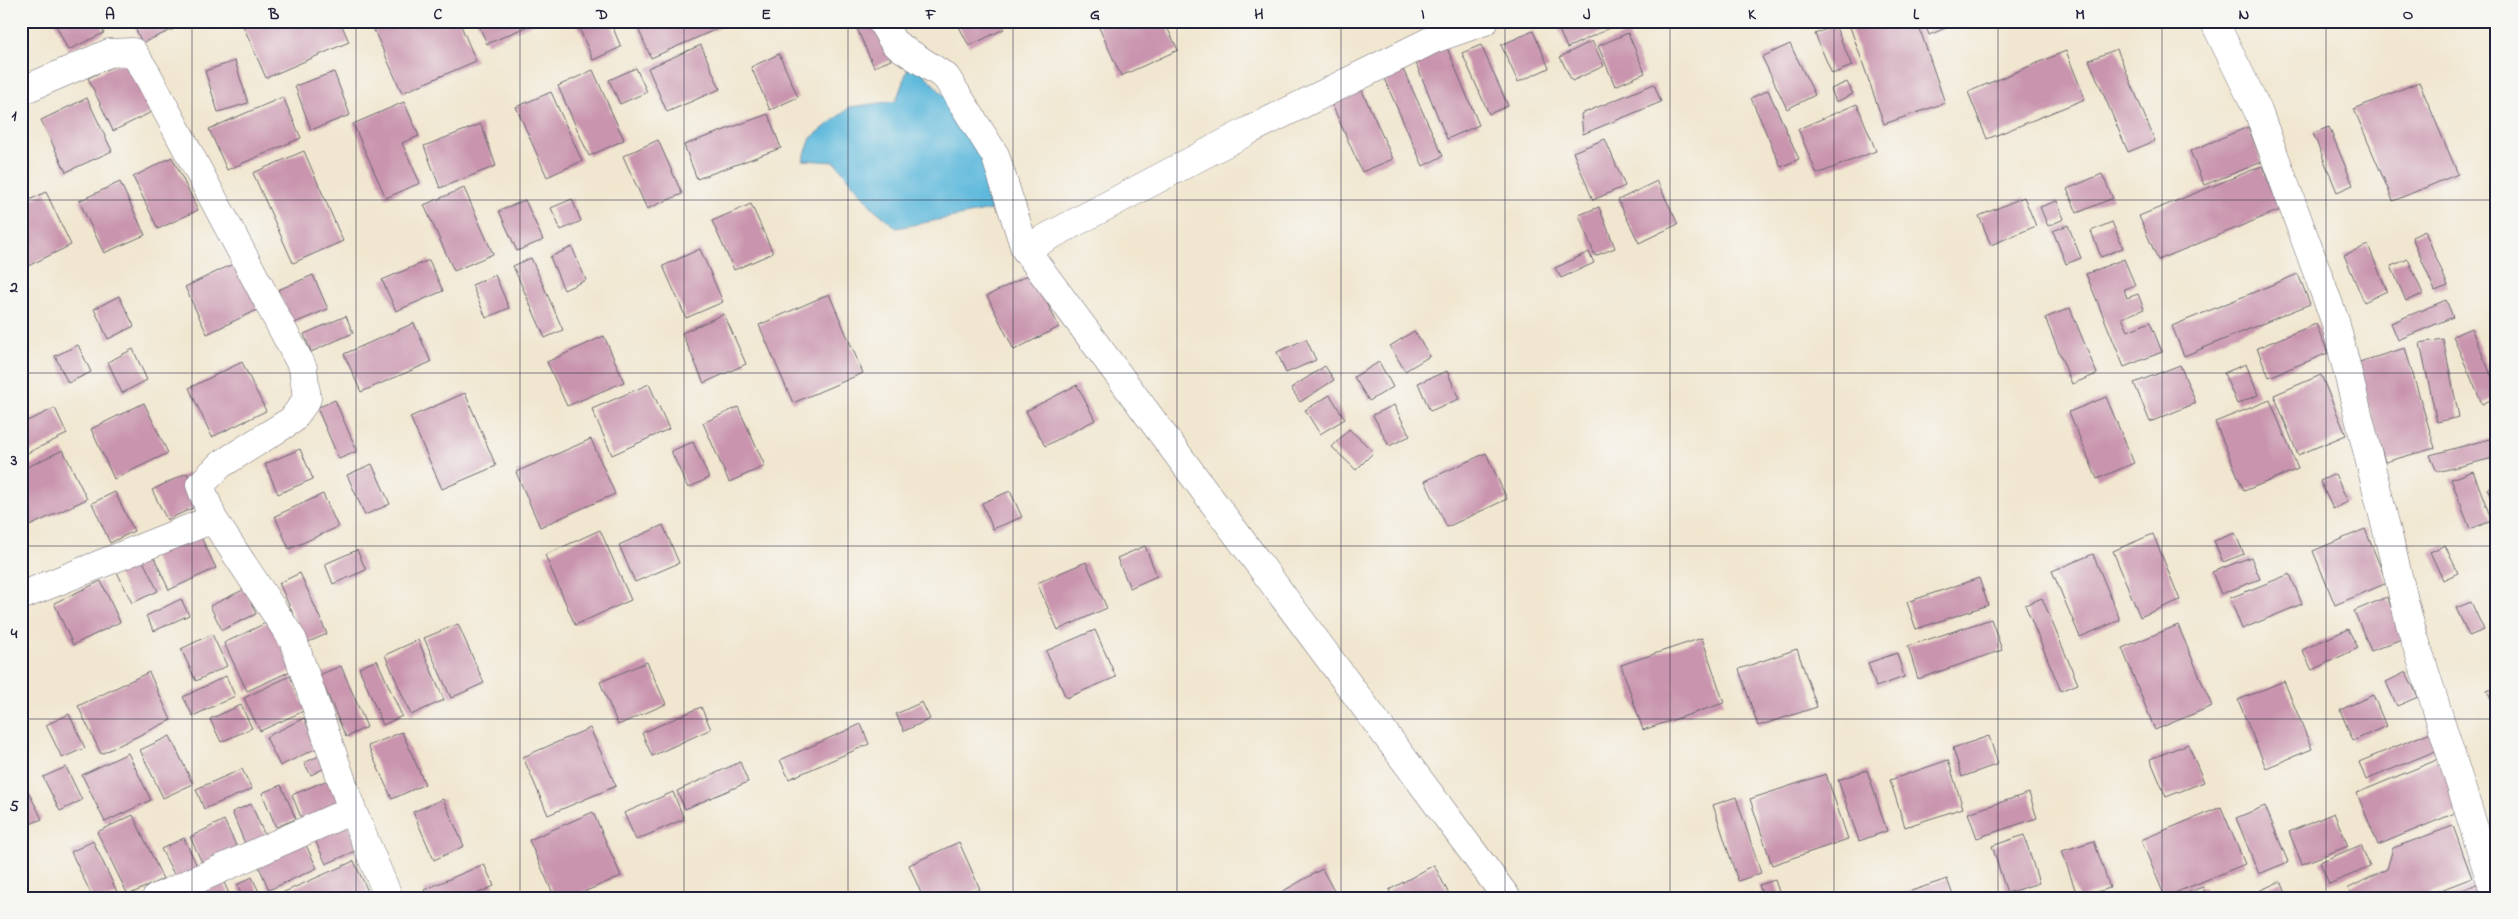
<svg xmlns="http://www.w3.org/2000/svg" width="2518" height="919" viewBox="0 0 2518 919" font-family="'Indie Flower',sans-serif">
	<rect width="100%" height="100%" fill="#f6f6f2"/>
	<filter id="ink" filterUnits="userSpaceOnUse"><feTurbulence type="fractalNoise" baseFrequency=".02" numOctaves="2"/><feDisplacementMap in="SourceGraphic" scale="10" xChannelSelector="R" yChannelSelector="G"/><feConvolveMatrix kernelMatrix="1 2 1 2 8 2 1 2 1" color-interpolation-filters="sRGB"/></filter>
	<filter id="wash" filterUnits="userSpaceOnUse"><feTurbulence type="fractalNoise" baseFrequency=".0096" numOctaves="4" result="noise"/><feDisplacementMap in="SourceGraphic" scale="20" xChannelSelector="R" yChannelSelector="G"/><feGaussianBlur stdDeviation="1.12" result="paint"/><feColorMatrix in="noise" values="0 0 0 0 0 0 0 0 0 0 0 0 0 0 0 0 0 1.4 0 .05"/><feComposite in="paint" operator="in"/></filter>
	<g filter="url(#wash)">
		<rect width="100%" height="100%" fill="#f1e6cf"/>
		<path fill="#5eb9dc" stroke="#406e8c" d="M911 60 969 122 1000 208 897 228 873 208 835 162 803 160 811 138 850 107 896 101Z"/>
		<g id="blocks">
			<path fill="#c995ae" d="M54 21H101L104 33 68 50Z
				M132 21H171L174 29 142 43Z
				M241 21H340L349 42 266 78Z
				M370 21H459L476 61 402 93Z
				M477 21H539L487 44Z
				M576 21H610L621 47 593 60Z
				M647 21H727L728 24 651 58 637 26Z
				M874 21 891 60 874 67 854 22Z
				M956 21H1001L1004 29 969 46Z
				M1096 21H1164L1178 50 1121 76Z
				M1555 21H1625L1567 48Z
				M1848 21H1917L1945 103 1884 124Z
				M1924 21H1962L1929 35Z
				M1835 25 1852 66 1832 74 1815 34Z
				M1533 31 1549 68 1518 82 1501 45Z
				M1628 33 1645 73 1615 86 1598 46Z
				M1592 41 1604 66 1572 81 1560 57Z
				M1445 43 1479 125 1447 139 1413 56Z
				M1790 44 1815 95 1787 109 1762 57Z
				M701 45 720 89 667 112 648 68Z
				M1481 45 1508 106 1489 114 1462 53Z
				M2117 49 2155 141 2128 152 2089 60Z
				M2066 51 2085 99 1987 139 1968 92Z
				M779 54 798 97 770 110 751 67Z
				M133 57 158 109 113 131 88 78Z
				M235 61 248 103 218 112 205 71Z
				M1401 65 1443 156 1423 166 1382 74Z
				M636 68 647 92 620 104 609 80Z
				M593 70 624 140 589 156 558 86Z
				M334 72 350 115 311 130 295 86Z
				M1847 82 1853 94 1836 102 1831 89Z
				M2419 82 2458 174 2393 201 2354 109Z
				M1654 84 1661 102 1583 134 1581 114Z
				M1360 86 1393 159 1362 172 1330 100Z
				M1768 90 1799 159 1781 167 1751 98Z
				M551 92 582 161 547 177 516 107Z
				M283 97 301 138 227 170 209 129Z
				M87 98 112 151 66 172 41 120Z
				M404 102 419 136 402 143 420 183 386 198 353 124Z
				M1857 104 1876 151 1817 174 1798 129Z
				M768 114 781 148 697 179 684 145Z
				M481 124 496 166 440 188 424 146Z
				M2248 127 2262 162 2204 185 2190 151Z
				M2329 127 2353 185 2337 192 2313 133Z
				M1605 139 1625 186 1593 200 1573 152Z
				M658 140 682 194 647 209 623 156Z
				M304 151 343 241 293 263 253 173Z
				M172 157 198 210 158 229 133 177Z
				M2262 166 2280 210 2158 260 2139 216Z
				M2102 174 2113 198 2077 213 2067 189Z
				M1657 181 1678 224 1639 243 1618 200Z
				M120 182 145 235 104 253 79 201Z
				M464 188 493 254 454 271 424 205Z
				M46 192 71 245 26 267 21 258V204Z
				M2024 197 2036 226 1991 245 1979 216Z
				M572 199 581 221 561 230 551 208Z
				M525 200 543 240 517 251 499 211Z
				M2057 201 2064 219 2048 226 2040 207Z
				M751 204 773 253 734 270 712 221Z
				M1599 207 1615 248 1595 256 1579 215Z
				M2112 222 2123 248 2101 257 2091 231Z
				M2068 225 2081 258 2066 264 2053 231Z
				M2425 231 2448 286 2435 291 2412 237Z
				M2368 245 2387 291 2364 302 2344 255Z
				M572 247 586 280 564 290 550 257Z
				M700 249 723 302 686 318 663 266Z
				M1589 252 1594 263 1561 278 1555 268Z
				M531 258 563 330 545 338 513 266Z
				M2124 259 2135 285 2124 289 2127 298 2138 294 2144 309 2122 318 2128 331 2150 322 2162 352 2124 367 2086 274Z
				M2408 259 2423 294 2406 301 2391 266Z
				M429 260 443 291 396 311 382 280Z
				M237 262 259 309 207 334 185 287Z
				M1032 273 1059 327 1014 350 987 296Z
				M2298 274 2310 304 2184 356 2172 326Z
				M313 275 328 309 292 324 278 290Z
				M495 275 509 308 486 318 472 285Z
				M829 294 863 373 793 403 759 325Z
				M119 296 134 326 108 339 94 309Z
				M2446 300 2453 317 2398 340 2391 323Z
				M2070 308 2097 374 2072 384 2045 318Z
				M724 314 746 364 704 383 682 333Z
				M346 316 353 333 311 352 304 334Z
				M414 323 431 362 361 392 344 354Z
				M2316 324 2328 353 2269 377 2257 348Z
				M2471 328 2497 389V397L2482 404 2453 336Z
				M1414 331 1430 356 1405 371 1390 346Z
				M604 336 624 382 567 406 547 362Z
				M1306 339 1316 360 1286 373 1277 352Z
				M2443 339 2459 417 2437 422 2420 343Z
				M78 345 91 372 68 383 55 356Z
				M2405 348 2435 448 2385 462 2356 363Z
				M133 349 147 380 122 393 108 362Z
				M242 362 266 411 212 437 189 388Z
				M1379 362 1393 387 1369 401 1354 377Z
				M2246 364 2258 395 2237 404 2224 373Z
				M2180 365 2196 403 2150 422 2134 383Z
				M1325 366 1334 380 1300 402 1291 388Z
				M1447 371 1459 399 1430 411 1418 383Z
				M2321 375 2346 435 2298 455 2274 395Z
				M649 384 669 429 612 455 592 409Z
				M1077 385 1095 420 1045 446 1026 411Z
				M465 393 496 466 442 489 410 417Z
				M1330 395 1345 419 1320 434 1305 410Z
				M2106 397 2134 463 2097 479 2069 412Z
				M335 400 357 451 339 459 317 408Z
				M2270 400 2298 469 2244 491 2215 422Z
				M144 403 168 453 114 479 91 429Z
				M1394 405 1410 436 1389 446 1373 415Z
				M738 407 765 466 729 482 703 423Z
				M55 408 67 434 21 456V424Z
				M1349 429 1374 452 1356 470 1332 447Z
				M2497 437V457L2437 472 2430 455Z
				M591 439 615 494 540 527 516 472Z
				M693 442 709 478 688 488 671 451Z
				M300 449 313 479 278 494 265 464Z
				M63 450 87 499 21 530V470Z
				M1486 453 1507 499 1447 527 1425 481Z
				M372 464 390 504 365 515 347 475Z
				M2473 471 2492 521 2470 529 2451 479Z
				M187 473 201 504 167 520 152 490Z
				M2335 474 2348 502 2333 509 2320 481Z
				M2497 485V508L2488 489Z
				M1010 491 1022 517 993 529 982 503Z
				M115 492 134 531 110 543 92 503Z
				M323 494 338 527 289 549 275 516Z
				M663 525 679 563 635 582 619 545Z
				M2365 529 2387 583 2335 605 2313 551Z
				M600 530 631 600 575 625 545 555Z
				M198 531 216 568 169 590 152 553Z
				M2235 533 2244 554 2223 562 2214 541Z
				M2153 534 2180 600 2140 617 2113 551Z
				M2445 545 2458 573 2443 580 2430 552Z
				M1145 546 1157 576 1130 588 1117 558Z
				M357 550 366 570 333 584 325 564Z
				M2093 554 2120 620 2080 637 2052 571Z
				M2251 557 2260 579 2221 594 2212 572Z
				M142 559 158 591 132 603 117 572Z
				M1086 562 1107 608 1058 630 1037 583Z
				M300 573 327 634 306 643 279 583Z
				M2290 574 2302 604 2242 629 2230 598Z
				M1979 578 1988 605 1916 629 1907 602Z
				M101 581 120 622 73 645 54 603Z
				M245 589 256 614 222 630 210 606Z
				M2387 597 2404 638 2371 651 2354 611Z
				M2042 598 2078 684 2061 691 2025 605Z
				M181 599 189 615 154 631 146 616Z
				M2471 602 2484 630 2469 636 2456 608Z
				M1991 619 2002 650 1918 679 1908 646Z
				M270 621 293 670 247 691 224 643Z
				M458 624 484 683 451 698 424 638Z
				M2178 625 2212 706 2155 730 2122 648Z
				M2348 629 2358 648 2312 670 2302 650Z
				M1095 630 1116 677 1066 698 1046 651Z
				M212 634 227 666 196 681 181 649Z
				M1702 638 1724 703 1643 730 1621 665Z
				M418 640 444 700 411 715 385 655Z
				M1797 649 1817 707 1758 726 1739 669Z
				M1897 653 1904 677 1876 687 1868 663Z
				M377 660 402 716 383 725 359 668Z
				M647 662 666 704 618 725 600 682Z
				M341 666 367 727 346 737 319 675Z
				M149 672 171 720 101 754 78 706Z
				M2406 672 2418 697 2397 706 2386 682Z
				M226 676 235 696 193 716 183 697Z
				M290 676 306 710 260 731 244 698Z
				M2284 681 2312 749 2266 768 2238 700Z
				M2497 687V713L2487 691Z
				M2373 695 2386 726 2353 741 2340 710Z
				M922 702 930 719 904 731 896 714Z
				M241 705 252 728 221 742 210 719Z
				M701 707 711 729 652 756 642 733Z
				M69 714 85 748 62 758 46 725Z
				M304 718 317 748 280 766 266 737Z
				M861 724 869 744 789 779 780 760Z
				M590 728 616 786 548 815 523 757Z
				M2433 731 2440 749 2366 780 2359 762Z
				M402 732 425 784 392 799 368 746Z
				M170 736 193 784 163 798 140 750Z
				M1989 736 1998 764 1962 777 1953 748Z
				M2188 744 2204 782 2166 797 2150 759Z
				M128 753 151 800 105 822 82 775Z
				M323 754 329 766 311 775 304 763Z
				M2439 759 2460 811 2378 845 2357 793Z
				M1948 760 1963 808 1905 827 1890 780Z
				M740 762 748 782 685 809 677 791Z
				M66 767 82 800 60 811 43 777Z
				M242 769 252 789 204 809 196 789Z
				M1867 770 1887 831 1859 841 1838 780Z
				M1826 774 1848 839 1772 865 1750 799Z
				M330 779 341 804 302 820 292 795Z
				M25 785 42 819 21 828V787Z
				M281 785 296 819 276 827 262 793Z
				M673 792 684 819 636 840 624 813Z
				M2029 793 2037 818 1977 838 1968 813Z
				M1736 797 1761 873 1738 881 1713 805Z
				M443 799 464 846 434 860 413 812Z
				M251 804 266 838 246 846 232 812Z
				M2265 806 2288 862 2259 874 2236 818Z
				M2221 807 2245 864 2165 897 2141 840Z
				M593 812 621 876 570 898H555L529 840Z
				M2334 813 2348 846 2302 864 2289 832Z
				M133 815 163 879 128 895 97 832Z
				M224 820 240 854 206 871 190 837Z
				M348 823 360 849 326 864 314 838Z
				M2453 826 2472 878 2420 898H2357L2347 889 2387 869 2393 848Z
				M2024 835 2039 883 2007 893 1992 846Z
				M184 838 199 870 177 880 161 849Z
				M93 841 118 894 110 898H93L71 852Z
				M304 841 317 868 269 890 257 862Z
				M2094 841 2110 888 2078 898 2062 851Z
				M959 842 980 889 960 898H923L909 865Z
				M2361 845 2370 867 2329 884 2320 862Z
				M354 861 371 898H284L282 893Z
				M484 864 494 886 468 898H427L424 890Z
				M1434 865 1451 898H1394L1389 890Z
				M1322 869 1338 898H1280L1278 894Z
				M252 877 262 898H243L237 885Z
				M222 878 231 898H180Z
				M1947 879 1954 898H1893V897Z
				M1775 880 1781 898H1763L1759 885Z
				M2281 881 2288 898H2243Z
				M2479 883 2485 898H2444Z
				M2203 887 2207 898H2184L2183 894Z"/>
		</g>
	</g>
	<g filter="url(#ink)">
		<use href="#blocks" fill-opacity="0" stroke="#6a676f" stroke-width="1"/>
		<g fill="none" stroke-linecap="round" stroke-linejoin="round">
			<g stroke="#6a676f" stroke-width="29">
				<path id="street" d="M881 21 894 43 946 77 995 155 1025 249
					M1485 21 1434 39 1250 130 1025 249 1507 898
					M2214 21 2258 111 2335 321 2410 624 2496 898
					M21 91 109 53 133 52 147 74 303 368 307 399 292 420 220 465 200 485 213 519 293 640 352 810 389 898
					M21 596 213 519
					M156 898 352 810"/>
			</g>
			<use href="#street" stroke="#fff" stroke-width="28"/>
		</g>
	</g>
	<path fill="none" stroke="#22223b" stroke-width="1" stroke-opacity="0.55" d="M192 21V898M356 21V898M520 21V898M684 21V898M848 21V898M1013 21V898M1177 21V898M1341 21V898M1505 21V898M1670 21V898M1834 21V898M1998 21V898M2162 21V898M2326 21V898M21 200H2497M21 373H2497M21 546H2497M21 719H2497"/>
	<rect width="2518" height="919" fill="none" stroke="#f6f6f2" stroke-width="55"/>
	<rect x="28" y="28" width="2462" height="864" fill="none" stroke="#22223b" stroke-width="2"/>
	<g font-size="16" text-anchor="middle" font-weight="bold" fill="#22223b">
		<text x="110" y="19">A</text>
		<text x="274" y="19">B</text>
		<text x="438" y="19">C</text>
		<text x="602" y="19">D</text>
		<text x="766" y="19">E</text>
		<text x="931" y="19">F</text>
		<text x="1095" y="19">G</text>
		<text x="1259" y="19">H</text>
		<text x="1423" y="19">I</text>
		<text x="1587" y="19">J</text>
		<text x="1752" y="19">K</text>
		<text x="1916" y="19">L</text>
		<text x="2080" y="19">M</text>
		<text x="2244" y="19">N</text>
		<text x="2408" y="19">O</text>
		<text x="14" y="120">1</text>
		<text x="14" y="292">2</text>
		<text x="14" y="465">3</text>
		<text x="14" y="638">4</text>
		<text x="14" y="811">5</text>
	</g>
</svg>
